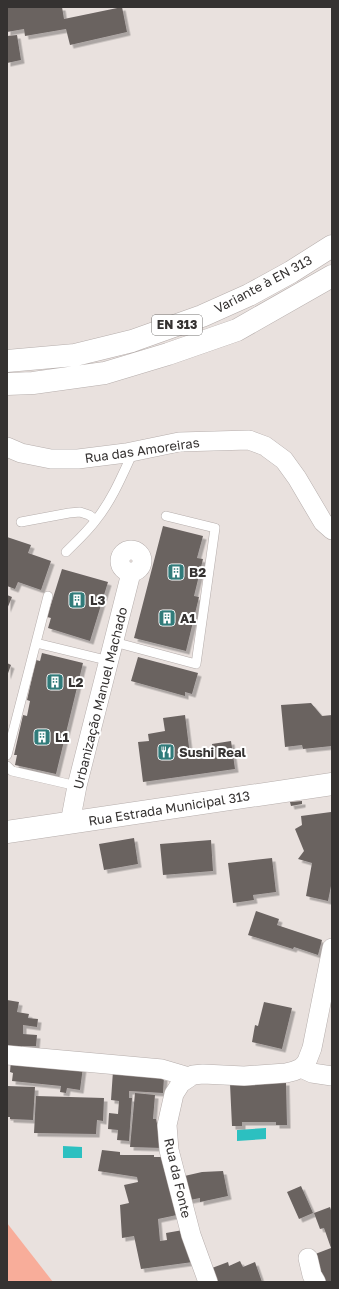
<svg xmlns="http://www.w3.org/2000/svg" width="339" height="1289" viewBox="0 0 339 1289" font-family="'Golos Text',sans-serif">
	<defs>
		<filter id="shadow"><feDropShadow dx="3.5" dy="3.5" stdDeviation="0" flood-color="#0004"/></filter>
	</defs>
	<rect width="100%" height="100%" fill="#e9e1de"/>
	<path fill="#f8ad9a" d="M7 1223 53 1282H7Z"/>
	<path fill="#2cc0c0" d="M266 1128V1139L237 1141V1130Z
		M63 1146 82 1147V1158H63Z"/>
	<path fill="#6a6361" filter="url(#shadow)" d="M7 7H62L64 19 122 7 127 32 70 45 66 29 25 36 24 29 7 32Z
		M17 35 21 60 7 63V36Z
		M163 526 203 536 197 558 203 559 194 596 199 597 186 651 134 638Z
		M7 537 31 545 28 553 51 561 41 590 18 582 15 589 7 586Z
		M62 569 108 582 90 641 48 628 51 618 47 617Z
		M7 595 12 597 7 609Z
		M42 653 83 663 56 774 15 765 17 755H14L23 715 27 716 30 701 27 700 36 660 40 661Z
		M138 657 198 673 192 694 185 692V696L131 681Z
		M7 663 11 665 7 676Z
		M311 703 322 716 332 715V746L303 749 302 745 285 747 281 705Z
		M185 715 190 755 213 752 212 744 231 741 235 769 143 782 138 742 149 741 148 734 165 731 163 718Z
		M302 801V804L291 806 290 802Z
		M331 812 332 881 328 901 306 896 312 863 298 859 304 851 295 829 302 825 301 816Z
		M134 838 138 864 104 870 99 844Z
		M211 840 213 871 163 875 160 844Z
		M272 858 276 892 253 895 254 900 233 903 228 863Z
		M256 911 279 919 277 925 322 940 318 955 294 947 293 949 248 935Z
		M7 1000 19 1002 17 1012 29 1014 28 1018 38 1019 37 1027 23 1025V1034L37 1035 36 1046H22V1049L7 1048Z
		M264 1002 292 1008 282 1049 252 1042 255 1025 258 1026Z
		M11 1060 83 1067 80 1090 67 1088 66 1093 60 1092 61 1086 12 1081 13 1073 10 1072Z
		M113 1071 164 1077 163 1093 129 1091V1098H132L129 1141 117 1140 118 1130 108 1129 109 1113 118 1114 119 1101 111 1100Z
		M286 1082 287 1125H276V1122H242V1126H232L230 1084Z
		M7 1086 35 1087 33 1120 10 1119V1117H7Z
		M135 1093 155 1095 153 1119H156L162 1148 130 1147Z
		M36 1096 104 1098 103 1121 97 1120 96 1134 34 1133Z
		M102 1150 120 1152V1155H154V1157H161L177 1215 158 1219 160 1241 167 1240 166 1233 183 1230 193 1262 141 1269 134 1236 122 1238 120 1205 129 1203 124 1185 138 1182 137 1177 98 1171Z
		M223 1171 228 1196 200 1202V1198L185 1201 180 1177 202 1172Z
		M301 1186 313 1213 299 1219 287 1192Z
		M330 1207 332 1213V1282H319L310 1256 331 1248 324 1228 320 1229 314 1213Z
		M240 1261 243 1267 255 1262 262 1282H217L212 1268 228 1262 229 1266Z"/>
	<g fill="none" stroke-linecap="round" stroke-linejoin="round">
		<g stroke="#b6aeac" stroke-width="10">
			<path id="service" d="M21 522 69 513 80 512 89 515 96 520
				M66 552C76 542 87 532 96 520 112 500 122 476 133 452
				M114 642 196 664 215 528 166 516
				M36 643 110 661
				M7 755 48 596
				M7 766 12 771 77 786"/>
		</g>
		<g stroke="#b6aeac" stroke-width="20">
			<path id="minor" d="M7 447 21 453 51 459H78L126 453 179 442 249 440 265 446 284 460 297 478 323 522 332 530
				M120 561a11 11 0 1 1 22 0a11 11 0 1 1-22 0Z
				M70 823 77 786 131 573
				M7 1055 162 1069 189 1077
				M301 1068 312 1073 332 1076
				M308 1258 312 1275 316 1282
				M208 1282 191 1235 169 1150 167 1125 174 1094 181 1083 193 1075 203 1074 244 1076 286 1073 294 1071 301 1068 305 1064 307 1061 312 1048 332 948"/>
		</g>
		<g stroke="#b6aeac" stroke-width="23">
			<path id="secondary" d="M7 832 332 784"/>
		</g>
		<g stroke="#b6aeac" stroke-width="23">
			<path id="primary" d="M7 361 75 355 132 341 202 316 249 295 291 272 332 246
				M7 384 33 383 105 373 168 354 237 330 332 276"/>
		</g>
		<use href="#service" stroke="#fff" stroke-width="9"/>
		<use href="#minor" stroke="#fff" stroke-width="19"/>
		<use href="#secondary" stroke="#fff" stroke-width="22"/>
		<use href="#primary" stroke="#fff" stroke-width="22"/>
	</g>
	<defs>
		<g id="building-square" transform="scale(0.9)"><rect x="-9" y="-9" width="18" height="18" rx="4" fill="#317b7a" stroke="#fff"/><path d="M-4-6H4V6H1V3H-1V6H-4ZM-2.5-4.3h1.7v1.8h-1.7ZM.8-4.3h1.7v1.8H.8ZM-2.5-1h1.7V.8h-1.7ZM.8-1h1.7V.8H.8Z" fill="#fff"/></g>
		<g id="restaurant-square" transform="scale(0.9)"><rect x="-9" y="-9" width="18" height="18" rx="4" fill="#317b7a" stroke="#fff"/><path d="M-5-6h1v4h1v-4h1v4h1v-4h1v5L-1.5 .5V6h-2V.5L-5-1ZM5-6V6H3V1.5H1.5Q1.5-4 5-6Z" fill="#fff"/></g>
	</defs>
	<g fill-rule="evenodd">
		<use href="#building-square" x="176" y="572"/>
		<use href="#building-square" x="77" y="600"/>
		<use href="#building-square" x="167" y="618"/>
		<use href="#building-square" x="55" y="682"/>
		<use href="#building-square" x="42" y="737"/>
		<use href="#restaurant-square" x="166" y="752"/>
	</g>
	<g text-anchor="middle" stroke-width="4" stroke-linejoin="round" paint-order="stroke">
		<rect fill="#fff" stroke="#72706f" stroke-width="1" x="152" y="315" width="50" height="20" rx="3"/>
		<g font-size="12" font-weight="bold" fill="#353231">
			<text x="177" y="329">EN 313</text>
		</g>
		<g font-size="13" fill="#353231" stroke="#fff">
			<text transform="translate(263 284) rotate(-28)" y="5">Variante à EN 313</text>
			<text transform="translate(142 450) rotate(-8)" y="5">Rua das Amoreiras</text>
			<text transform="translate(100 698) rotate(-76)" y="5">Urbanização Manuel Machado</text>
			<text transform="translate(169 808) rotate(-9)" y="5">Rua Estrada Municipal 313</text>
			<text transform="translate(178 1178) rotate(77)" y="5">Rua da Fonte</text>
		</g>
		<g font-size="13" font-weight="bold" fill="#353231" stroke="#fff" text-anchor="start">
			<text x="189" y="577">B2</text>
			<text x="90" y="605">L3</text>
			<text x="180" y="623">A1</text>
			<text x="68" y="687">L2</text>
			<text x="55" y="742">L1</text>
			<text x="179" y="757">Sushi Real</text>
		</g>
	</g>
	<rect width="339" height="1289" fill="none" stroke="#353231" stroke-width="16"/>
</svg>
